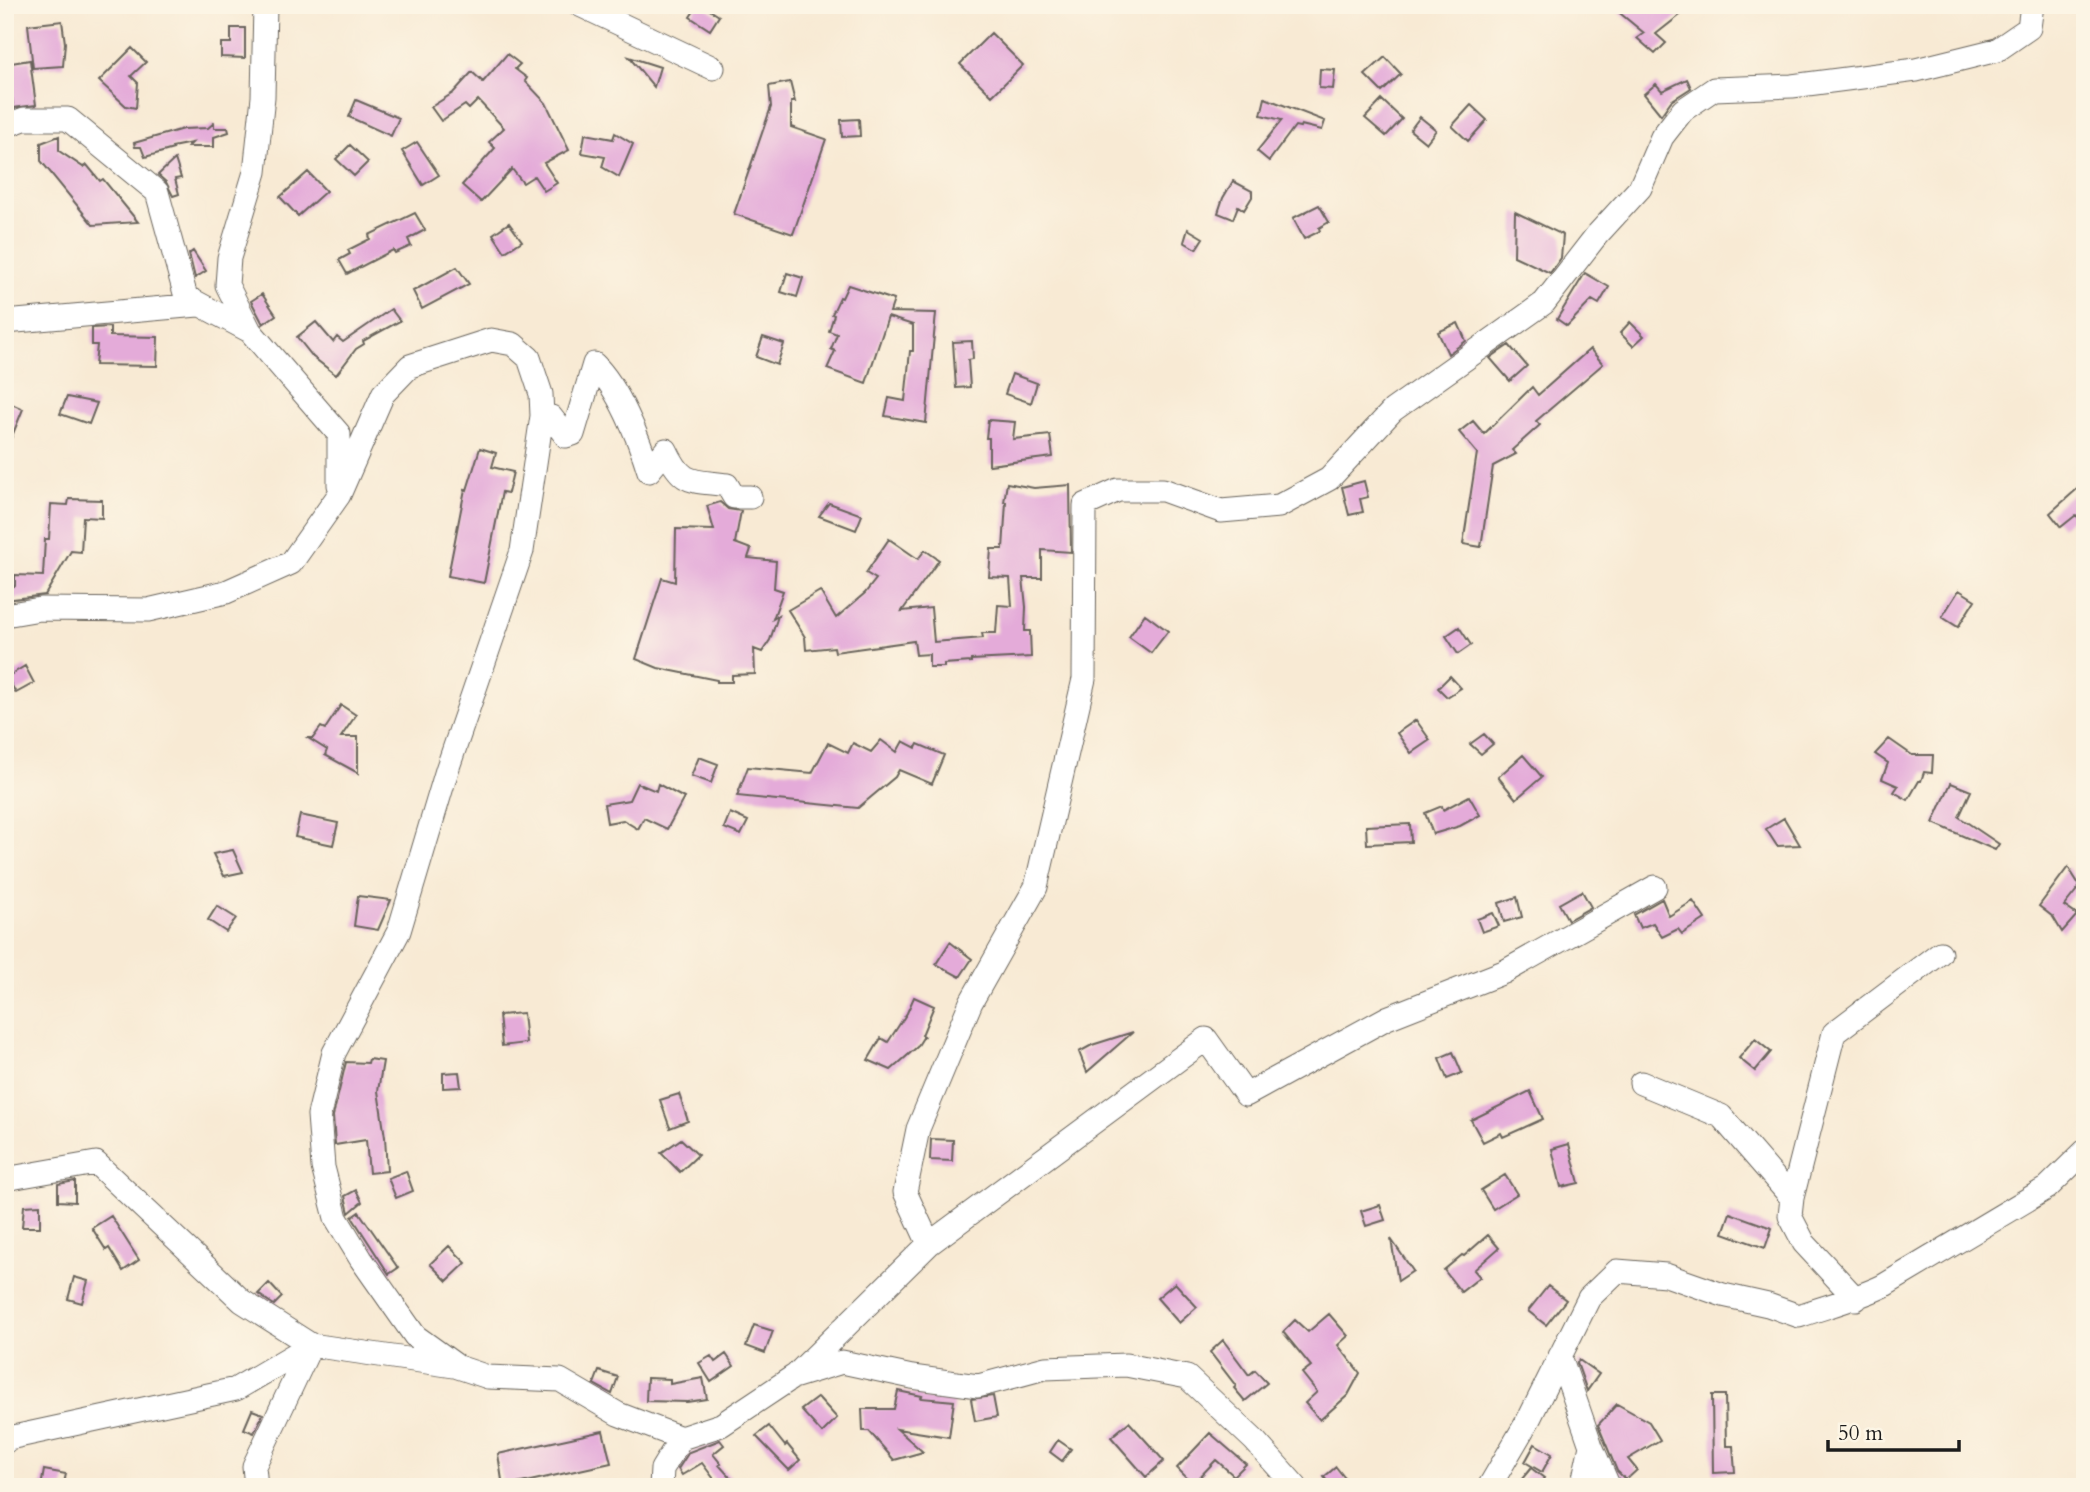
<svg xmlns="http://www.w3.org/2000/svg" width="2090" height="1492" viewBox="0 0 2090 1492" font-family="Cardo,serif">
	<rect width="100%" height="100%" fill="#fcf5e5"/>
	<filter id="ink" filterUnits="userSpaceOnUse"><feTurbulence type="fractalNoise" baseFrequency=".0143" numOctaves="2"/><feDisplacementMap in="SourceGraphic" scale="14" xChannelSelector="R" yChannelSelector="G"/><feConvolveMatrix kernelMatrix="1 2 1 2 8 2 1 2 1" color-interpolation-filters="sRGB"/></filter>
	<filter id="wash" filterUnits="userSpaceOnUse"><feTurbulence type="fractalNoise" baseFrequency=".00686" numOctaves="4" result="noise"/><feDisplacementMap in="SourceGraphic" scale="28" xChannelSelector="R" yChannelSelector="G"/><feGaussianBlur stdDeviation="1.57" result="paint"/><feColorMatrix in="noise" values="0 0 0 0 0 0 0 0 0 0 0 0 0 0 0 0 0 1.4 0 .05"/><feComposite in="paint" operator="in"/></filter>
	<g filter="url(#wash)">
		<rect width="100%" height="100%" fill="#f8ead4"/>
		<g id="blocks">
			<path fill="#e4abd9" d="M698 5H702L719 16 710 30 690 17Z
				M1610 5H1672L1680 15 1656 34 1666 43 1655 54 1637 38 1644 33Z
				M62 21 65 43 63 66 33 68 28 25Z
				M231 28H245V58L221 57V43H231Z
				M991 33 1023 65 992 96 960 64Z
				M132 48 146 62 131 76 138 83 136 108 126 106 99 81Z
				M507 54 520 64 515 69 527 78 525 81 546 103 569 150 544 163 557 183 544 191 534 176 523 183 512 169 481 202 462 185 495 148 489 142 504 128 478 100 469 109 465 105 441 121 431 107 453 93 472 72 483 82Z
				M629 57 660 67 654 87Z
				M1385 57 1401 74 1382 92 1365 75Z
				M30 60 36 105 13 108 10 77 7 78 5 64Z
				M1320 69 1335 70 1333 89 1319 88Z
				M1687 79 1691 88 1671 101 1661 115 1644 94 1656 84 1662 91Z
				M790 82 795 102H791V127L826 139 793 234 734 214 771 107 769 86Z
				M1265 98 1325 121 1322 130 1301 125 1300 127 1295 126 1269 161 1257 151 1282 120 1261 115Z
				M356 100 399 118 391 136 349 117Z
				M1382 100 1402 119 1386 136 1365 118Z
				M1471 105 1487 120 1468 141 1452 126Z
				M1420 117 1436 130 1426 143 1410 130Z
				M859 119 860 136 842 137 841 120Z
				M214 123V128H228L229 132 214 137V147H188L192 143 172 147 173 149 145 157 141 147H135L134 143 183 129 208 128Z
				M615 133 633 144 619 177 602 167 605 157 582 153 585 134 613 139Z
				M59 136V151L83 167 87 165 100 181 103 179 138 222 93 225 41 161V143Z
				M417 142 439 175 423 185 402 151Z
				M350 145 368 162 354 176 336 159Z
				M175 159 181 178 175 179 179 194 173 196 166 182 158 175Z
				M308 172 326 191 298 216 280 197Z
				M1233 181 1252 191V197L1244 210 1238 206 1233 219 1218 213 1223 198Z
				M1319 205 1329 222 1319 228 1320 231 1304 239 1293 218Z
				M1515 212 1563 235 1561 258 1550 273 1514 256Z
				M415 213 425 230 408 239 411 246 395 253 393 250 347 274 339 260 350 254 348 250 370 239 369 235Z
				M509 223 522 241 505 252 493 234Z
				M1188 229 1203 238 1196 249 1184 242Z
				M193 251 206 271 195 278 189 254Z
				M457 267 469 284 422 309 413 291Z
				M787 273 803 278 797 297 781 292Z
				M1585 273 1609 287 1599 304 1592 300 1567 326 1557 319Z
				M848 285 894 300 890 312 936 313 926 423 885 416 889 398 905 401 910 351H913V325L888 317 866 383 827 369 835 351 831 349 837 334 829 331 834 315 832 314 840 297 842 298Z
				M262 294 276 315 263 324 251 301Z
				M391 309 400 321 363 341 364 344 356 349 336 375 313 357 297 337 316 322 333 342 337 337 343 342Z
				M1630 322 1644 336 1633 346 1620 333Z
				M1458 323 1466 341 1448 354 1438 332Z
				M110 327V336L158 337 157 366 95 365 97 345H92V328Z
				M763 337 784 344 777 365 756 357Z
				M972 341 973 359 968 360 970 387 956 388 953 342Z
				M1509 345 1527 366 1510 381 1490 358Z
				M1590 349 1603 364 1536 421 1540 425 1512 450 1516 454 1493 466 1481 547 1463 544 1477 453 1459 432 1473 421 1484 434 1532 387 1538 395Z
				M1012 374 1037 383 1031 403 1005 394Z
				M67 397 97 403 89 424 60 414Z
				M5 401 23 409 6 451H5Z
				M988 420 1015 422 1013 439 1050 435 1053 457 989 465V438H986Z
				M480 448 496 453 492 467 513 472 508 493 502 492 484 583 448 576 465 489 467 490Z
				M1364 481 1368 497 1360 499 1363 512 1349 515 1342 487Z
				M2085 482V525L2076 515 2061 527 2050 513Z
				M1007 483 1034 488 1070 485 1071 552 1042 550V578H1023L1026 607 1025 631H1030L1031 657 971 660V662L944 664V667H929V654L916 655 914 641 835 652 834 647 806 650 805 637 788 610 820 591 836 618 865 593 876 579 866 573 889 539 918 559 925 550 939 560 902 611 931 608 934 642 983 638 982 633H996L998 605 1012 606 1010 578 989 577 991 549H1003L1006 502H1004Z
				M69 499 102 500V518L83 517 81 552 71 551 45 595 5 600V588L15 586V575L43 576 45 539H49L51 504 68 505Z
				M720 502 728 509 741 511 735 543 751 549 748 558 776 561 774 588 783 591 773 619 778 616 770 640 762 652 754 649 755 674 732 675V682H717V680L658 668 636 659 662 578 675 582 676 529 714 530 707 506Z
				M829 503 862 515 856 530 819 516Z
				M1959 590 1975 600 1958 627 1942 617Z
				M1145 614 1168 631 1151 653 1129 637Z
				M1459 627 1471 645 1458 654 1446 636Z
				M25 666 34 683 16 693 7 677Z
				M1450 676 1461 688 1447 697 1438 688Z
				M341 705 356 715 341 737H358V773L325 755 327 750 308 738H313L321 727 325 729Z
				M1416 720 1430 740 1411 753 1397 733Z
				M1484 734 1493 744 1481 754 1470 744Z
				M1889 739 1912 755H1933L1932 773 1924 772 1921 781H1919L1908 800 1894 792 1898 786 1882 779 1888 763 1875 754Z
				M881 740 897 752 903 741 916 748 918 744 944 755 932 784 899 770 895 777 858 808 737 796 748 767 812 773 828 743 848 753 853 743 871 752Z
				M1523 755 1542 777 1516 799 1498 777Z
				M699 757 718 764 711 783 691 776Z
				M637 783 656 791 658 784 684 798 667 829 644 818 638 829 623 820 607 823 604 804 629 800Z
				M1951 783 1971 791 1959 817 1999 844 1995 850 1933 823Z
				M1469 796 1480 815 1460 826 1433 834 1425 813 1442 806 1443 810Z
				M730 813 748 821 741 835 724 828Z
				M300 815 338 823 333 845 295 837Z
				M1784 818 1800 845 1777 846 1766 829Z
				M1410 824 1411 842 1367 844 1366 826Z
				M233 850 243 872 224 876 213 854Z
				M2068 867 2080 886 2064 906 2077 915 2062 932 2053 917 2039 906Z
				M1582 891 1591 907 1568 920 1559 904Z
				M358 896 391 900 378 930 354 926Z
				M1517 897 1522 917 1504 922 1499 903Z
				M1662 899 1669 916 1693 901 1705 919 1682 934 1678 929 1662 937 1653 923 1640 928 1634 915Z
				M217 906 236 918 226 932 208 920Z
				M1493 913 1499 926 1482 932 1477 919Z
				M950 942 972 959 960 977 936 964Z
				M914 997 934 1006 922 1035 924 1036 917 1047 891 1070 868 1060 881 1038 888 1042 907 1013Z
				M523 1013 526 1043 502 1046 499 1015Z
				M1133 1032 1087 1072 1079 1052 1092 1045Z
				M1755 1039 1771 1052 1755 1071 1739 1058Z
				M1453 1052 1462 1073 1447 1079 1439 1058Z
				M369 1059 383 1061 378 1091 385 1137 387 1171 369 1173 366 1140 335 1145 333 1116 346 1062 368 1063Z
				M459 1072 461 1087 443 1088V1073Z
				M1530 1091 1543 1119 1503 1137 1501 1133 1483 1142 1471 1120Z
				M679 1094 688 1121 670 1128 660 1100Z
				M681 1139 698 1155 680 1172 661 1153Z
				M931 1139 953 1140 952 1161 930 1160Z
				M1569 1144 1579 1183 1561 1187 1552 1149Z
				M406 1171 413 1191 396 1198 388 1178Z
				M1505 1175 1517 1194 1493 1209 1481 1190Z
				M75 1181V1202L58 1201V1184Z
				M356 1190 362 1202 349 1213 345 1196Z
				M40 1205V1227H22L24 1206Z
				M1380 1205 1385 1220 1366 1226 1361 1211Z
				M359 1212 398 1268 389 1274 352 1217Z
				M1730 1213 1772 1228 1765 1248 1723 1233Z
				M111 1216 139 1260 123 1271 109 1248 106 1250 92 1228Z
				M1488 1235 1499 1248 1474 1270 1480 1277 1461 1292 1444 1270 1462 1255 1464 1256Z
				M1391 1239 1413 1271 1398 1281Z
				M449 1246 466 1263 447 1281 430 1264Z
				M74 1277 88 1281 82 1303 68 1299Z
				M269 1283 282 1297 274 1305 258 1294Z
				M1175 1283 1197 1307 1179 1323 1157 1298Z
				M1548 1286 1566 1300 1546 1325 1528 1311Z
				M1329 1314 1348 1336 1338 1345 1360 1373 1348 1395 1320 1420 1305 1403 1317 1392 1302 1373 1311 1366 1283 1332 1295 1320 1308 1332Z
				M754 1325 773 1331 765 1353 746 1346Z
				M1223 1340 1249 1375 1255 1370 1267 1383 1245 1401 1234 1388 1236 1386 1210 1352Z
				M726 1354 734 1366 711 1382 699 1363 711 1356 715 1362Z
				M1579 1360 1599 1374 1587 1391 1577 1363Z
				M599 1371 618 1377 612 1394 594 1384Z
				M647 1378 670 1379V1384L703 1378 707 1399 687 1402 646 1401Z
				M898 1391 922 1396 921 1398 954 1401 949 1437 897 1429 923 1452 894 1460 869 1431H863L862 1409H894Z
				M1712 1395H1725L1726 1446H1733L1735 1472 1713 1473Z
				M993 1396 997 1417 975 1421 971 1399Z
				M818 1397 837 1418 822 1433 801 1410Z
				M1617 1404 1649 1422 1660 1440 1628 1459 1637 1470 1626 1480 1617 1471 1598 1425Z
				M252 1410 263 1414 254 1433 244 1429Z
				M1129 1422 1164 1461 1146 1477 1111 1437Z
				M769 1426 785 1446 787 1444 800 1460 789 1470 756 1436Z
				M603 1431 611 1463 503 1487 498 1454Z
				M1210 1433 1246 1464 1234 1476 1216 1460 1193 1484 1177 1468Z
				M720 1440 724 1445 713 1454 721 1464 719 1465 739 1487H720L702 1463 682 1475 678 1469 689 1452Z
				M1058 1440 1071 1449 1062 1461 1050 1452Z
				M1535 1444 1552 1454 1542 1472 1525 1462Z
				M1336 1467 1352 1487H1332L1324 1477Z
				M1531 1468 1544 1478 1537 1487H1530L1521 1480Z
				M44 1470 66 1474 63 1487H41Z"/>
		</g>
	</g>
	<g filter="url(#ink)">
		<use href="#blocks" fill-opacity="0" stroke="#69645c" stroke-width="2"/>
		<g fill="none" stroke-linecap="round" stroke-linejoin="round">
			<g stroke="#69645c" stroke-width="25">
				<path id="minor" d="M265 5 263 97 255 172 229 258 227 285 250 331 339 434V485
					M580 5 713 68
					M5 126 24 119H68L157 192 186 297 250 331
					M5 322 198 305
					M542 416 551 417 566 436 573 434 594 364C618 387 639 439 649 471L666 450C683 486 691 480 727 485L734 497H750
					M5 615 40 609 148 610 226 592 291 563 339 495 383 394 410 366 491 340 513 344 529 358 541 394 542 416 522 551 447 770 399 931 334 1053 319 1115 323 1167 336 1218 361 1259 415 1336 458 1367 488 1377 560 1380 618 1414 681 1438 721 1425 793 1377 842 1362 912 1377 978 1386 1045 1368 1126 1365 1187 1377 1254 1440 1296 1487
					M1641 1083 1721 1116 1792 1198 1790 1216 1804 1243 1856 1299
					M5 1179 96 1163 242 1301 311 1345 254 1466 256 1487
					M1792 1198 1834 1033 1940 953
					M929 1244 905 1192 918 1129 971 1002 1036 887 1084 679 1085 505 1118 490H1163L1221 511 1279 506 1329 479 1393 410 1544 303 1596 236 1640 188 1662 137 1683 110 1714 89 1792 86 1916 70 1997 50 2029 28 2032 5
					M1560 1356 1591 1446 1609 1487
					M796 1375 929 1244 1206 1039 1246 1095 1387 1018 1504 972 1655 887
					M5 1442 9 1438 236 1389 311 1345 454 1366
					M661 1487 662 1469 681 1438
					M1489 1487 1530 1417 1589 1298 1617 1271 1666 1275 1723 1295 1768 1305 1799 1316C1827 1306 1856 1299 1883 1286L2047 1188 2085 1151
					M1582 1487 1591 1446"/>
			</g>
			<use href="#minor" stroke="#fff" stroke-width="23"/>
		</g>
	</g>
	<rect width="2090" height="1492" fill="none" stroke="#fcf5e5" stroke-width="28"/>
	<path d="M1828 1440v10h131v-10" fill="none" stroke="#1c1c1c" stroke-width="3.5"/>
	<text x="1838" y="1440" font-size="21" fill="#1c1c1c" stroke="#fcf5e5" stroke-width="5" paint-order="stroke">50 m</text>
</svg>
